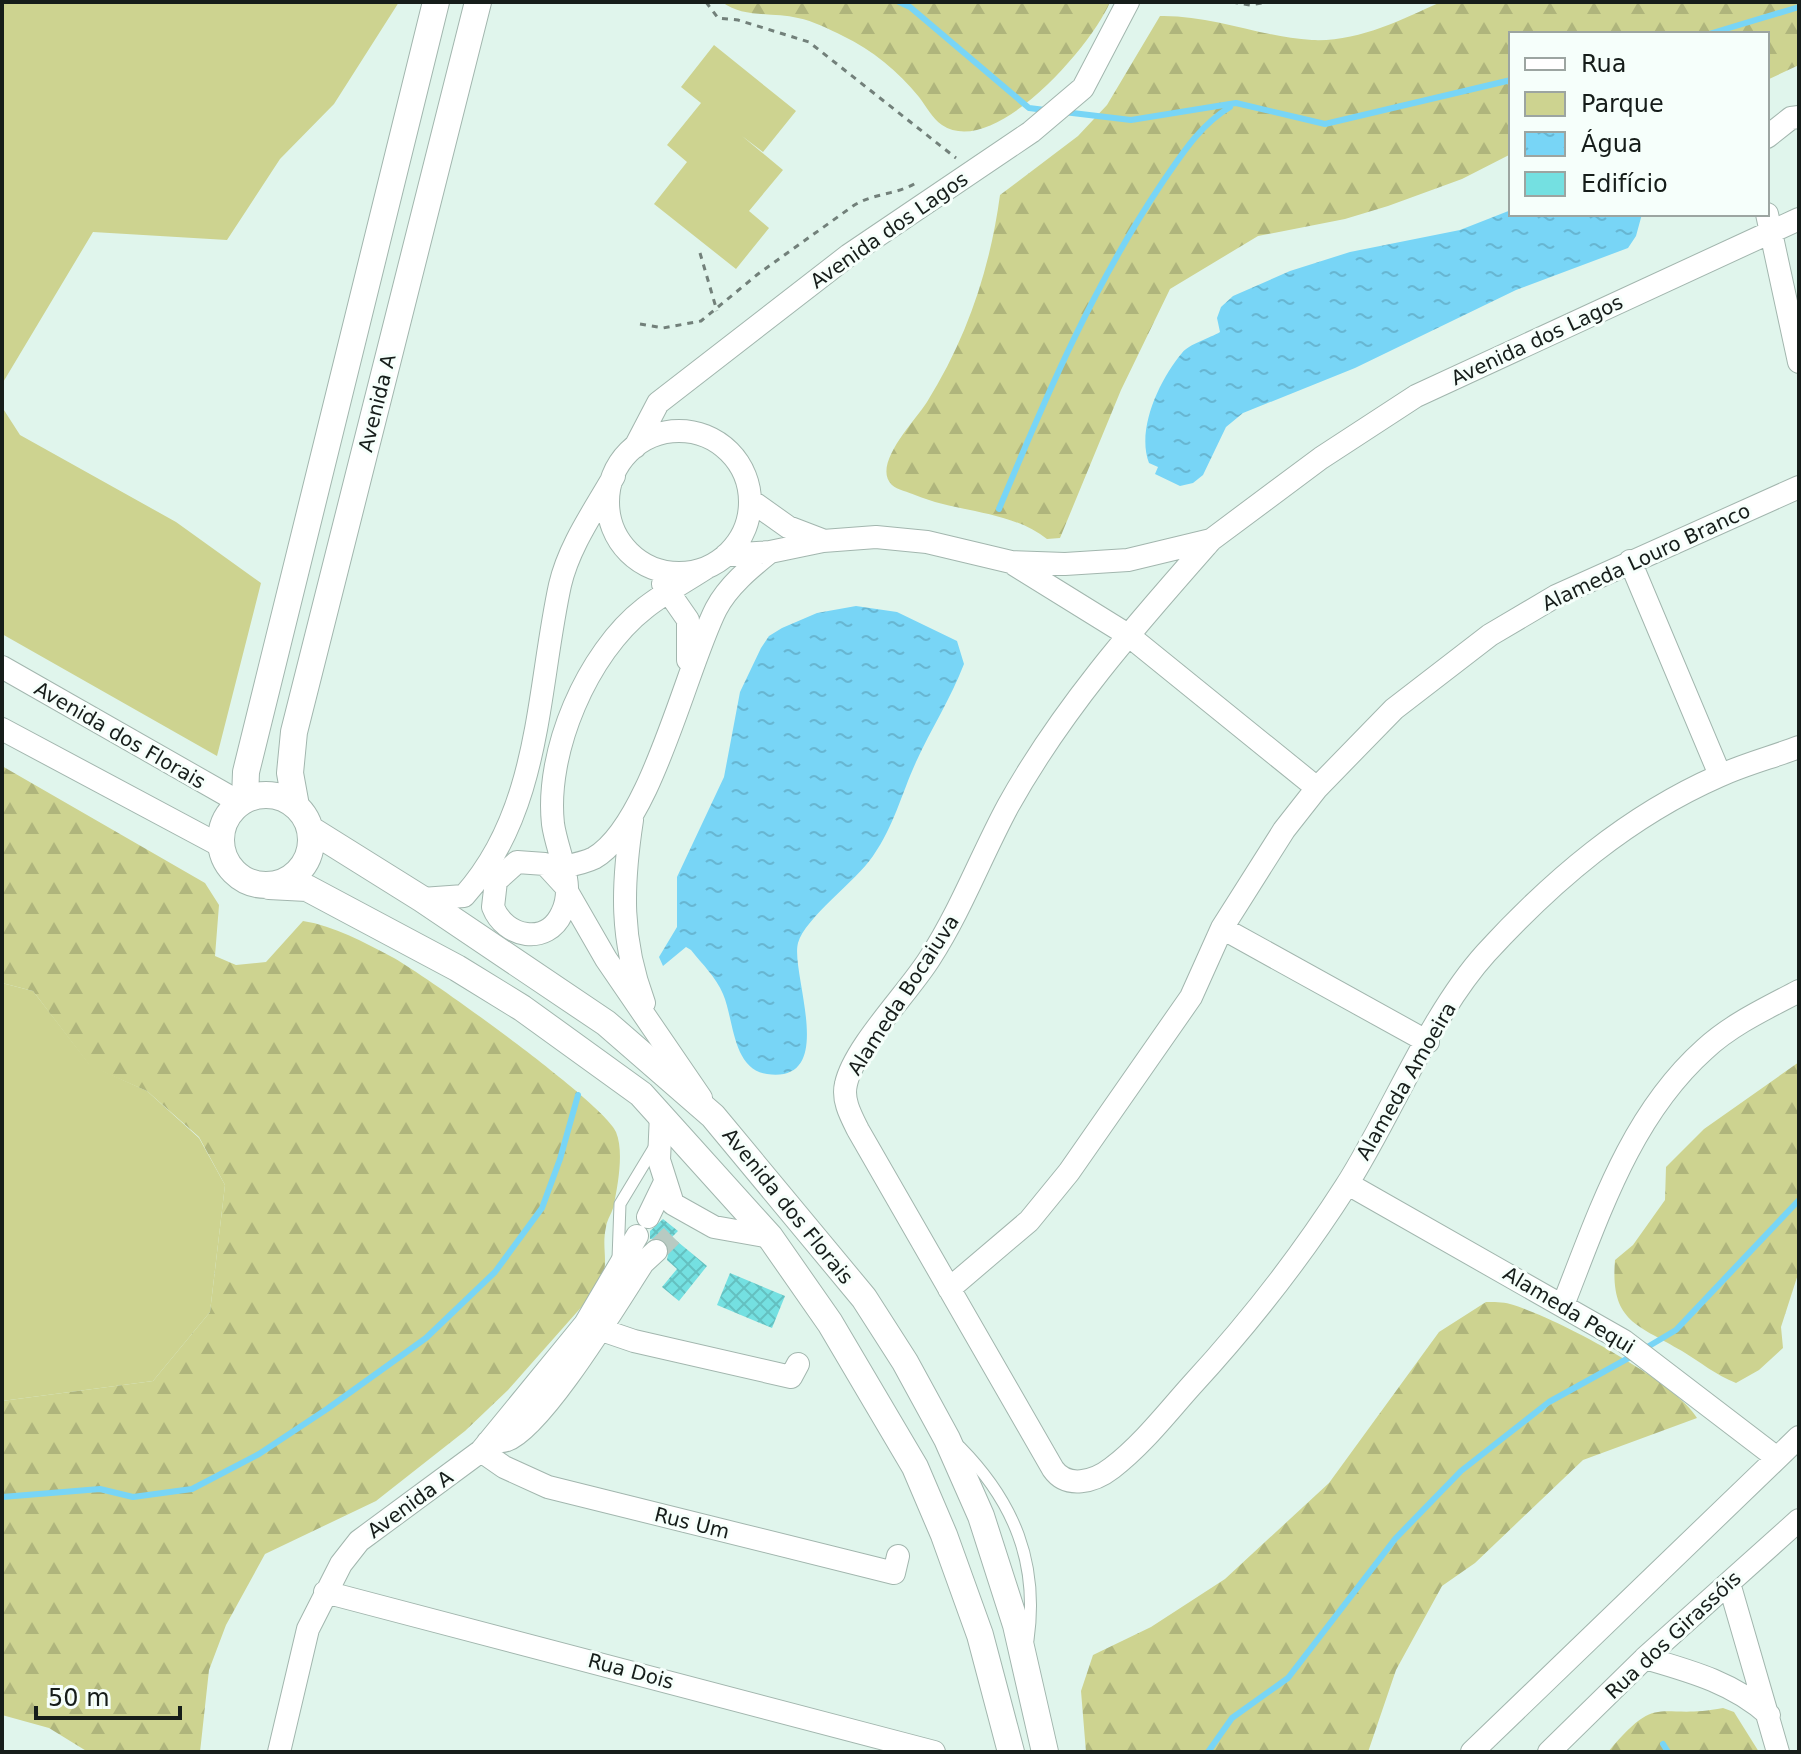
<svg xmlns="http://www.w3.org/2000/svg" width="1801" height="1754" viewBox="0 0 1801 1754" font-family="'DejaVu Sans',sans-serif">
	<defs>
		<pattern id="forest-firs" width="22" height="20" patternUnits="userSpaceOnUse" patternTransform="scale(2)"><rect width="22" height="20" fill="#cdd390"/><path d="M5 1l3.5 6h-7zM16 11l3.5 6h-7z" fill="#afb57c"/></pattern>
		<pattern id="water-ripples" width="26" height="14" patternUnits="userSpaceOnUse" patternTransform="scale(2)"><rect width="26" height="14" fill="#78d5f6"/><path d="M2 4q2-2 4 0t4 0M15 11q2-2 4 0t4 0" fill="none" stroke="#67b6d2"/></pattern>
		<pattern id="building-cross-hatch" width="8" height="8" patternUnits="userSpaceOnUse" patternTransform="scale(2)"><rect width="8" height="8" fill="#74e0e1"/><path d="M0 0l8 8M0 8l8-8" fill="none" stroke="#64c0c0"/></pattern>
	</defs>
	<rect width="100%" height="100%" fill="#e0f5ec"/>
	<path fill="#cdd390" d="M2 2H399L334 104 280 159 227 240 93 232 2 384Z
		M714 45 796 111 763 152 742 136 783 170 749 211 769 228 736 269 654 204 687 162 667 145 701 103 681 87Z
		M2 407 20 435 176 522 261 583 217 756 2 634Z
		M2 983 33 991 90 1065 147 1091 199 1138 225 1185 210 1312 153 1381 2 1401Z"/>
	<path fill="url(#forest-firs)" d="M722 2H1110C1093 44 994 160 942 125 932 118 926 106 919 97 898 71 872 50 843 36 829 29 813 21 798 18 773 12 742 18 722 2Z
		M1441 2H1799V65L1767 80V34H1511V154L1462 179 1388 206 1345 219 1258 236 1170 289 1121 390 1060 538 1047 539C1010 510 958 513 915 495 909 492 897 490 892 485 871 465 915 421 927 402 967 338 990 269 1000 195L1078 136 1107 105 1160 16C1213 15 1260 37 1312 40 1359 42 1400 20 1441 2Z
		M2 766 205 883 219 905 215 956 236 965 266 962 303 921C335 926 363 942 392 957 427 976 604 1103 616 1132 624 1151 618 1184 614 1204 613 1212 607 1219 606 1227 601 1250 610 1261 600 1286L508 1390 465 1431 376 1501 265 1554 226 1625 209 1670 200 1752H88L49 1728 2 1715V1401L153 1381 210 1312 225 1185 199 1137 147 1091 90 1066 33 991 2 983Z
		M1799 1062V1271L1781 1327 1783 1348 1759 1370 1736 1383C1716 1375 1700 1362 1682 1351 1637 1324 1610 1322 1615 1260L1633 1245 1665 1200 1666 1167 1704 1129Z
		M1486 1302C1493 1302 1503 1302 1510 1304 1553 1316 1676 1381 1697 1418L1583 1460 1475 1563 1442 1586 1396 1670 1368 1752H1086L1081 1691 1093 1655 1151 1627 1225 1579 1329 1483 1439 1332Z
		M1723 1708 1734 1712 1759 1752H1608C1660 1690 1656 1721 1723 1708Z"/>
	<path fill="url(#water-ripples)" d="M1511 210V214H1642L1636 236 1628 248 1516 290 1355 368 1243 413 1226 427 1203 475 1193 483 1180 486 1155 474 1158 467 1149 463C1136 429 1160 379 1182 353 1189 344 1210 338 1220 332L1217 318 1221 307 1233 296 1290 271 1350 252 1460 230Z
		M856 606 897 612 957 641 964 664C951 698 931 729 916 762 901 795 894 826 873 856 856 881 805 918 798 943 790 973 839 1084 767 1074 732 1069 734 1019 723 994 716 977 702 964 691 950L686 947 663 966 659 957 677 927V877L724 777 740 692 761 648 769 636 782 628 817 613Z"/>
	<g fill="none" stroke-linecap="round" stroke-linejoin="round">
		<path stroke="#78d5f6" stroke-width="6" d="M899 2 910 7 1029 108 1045 110
			M1709 34 1799 7
			M1064 112 1131 120 1236 103 1325 124 1511 80
			M999 509C1046 396 1094 284 1162 183 1182 154 1200 125 1230 107
			M1644 1349 1676 1330 1799 1200
			M2 1497 100 1489 133 1497 192 1489 259 1454 327 1409 426 1338 495 1272 542 1208 560 1159 578 1095
			M1663 1744 1668 1752
			M1208 1752 1232 1718 1288 1678 1395 1539 1461 1471 1549 1402 1634 1355"/>
	</g>
	<path fill="url(#building-cross-hatch)" d="M663 1219 678 1231 672 1237 707 1266 679 1301 662 1287 677 1269 667 1260 669 1247 661 1238 650 1239V1231Z
		M730 1273 785 1296 772 1328 717 1305Z"/>
	<g fill="none" stroke-linecap="round" stroke-linejoin="round">
		<path stroke="#b8cac2" stroke-width="22" stroke-dasharray="22 11" stroke-linecap="butt" d="M656 1251 677 1230"/>
		<g stroke="#a2b6ae" stroke-width="13">
			<path id="service" d="M618 1259 620 1204 655 1146
				M960 1447C1014 1502 1039 1563 1028 1640"/>
		</g>
		<g stroke="#a2b6ae" stroke-width="24">
			<path id="minor" d="M1767 137 1791 118 1799 117
				M1767 214 1799 362
				M608 502a71 71 0 1 1 142 0a71 71 0 1 1-142 0Z
				M635 447 658 403 849 255 1031 132 1083 88 1128 2
				M750 500 788 527 822 540
				M1211 540C1137 624 1063 707 1008 806 981 856 961 910 930 958 909 992 854 1047 846 1084 842 1100 851 1116 858 1130L1053 1469C1067 1489 1094 1482 1112 1468 1142 1445 1166 1414 1191 1386 1249 1323 1300 1258 1346 1186 1392 1114 1430 1015 1486 953 1553 880 1628 816 1719 776 1745 764 1773 757 1799 747
				M726 555 770 552 823 541 876 537 927 542 1011 562 1065 564 1128 560 1211 540 1321 458 1416 396 1799 219
				M1630 561 1720 775
				M1015 565 1128 635 1317 788
				M663 584 688 620V660
				M2 667 239 802
				M2 729 221 846
				M632 820C622 886 620 939 644 1003
				M553 869C566 866 582 864 594 858 651 825 686 668 716 609 728 586 750 568 770 552
				M567 888 545 864 517 862 496 881 493 907C505 938 547 946 562 913 576 885 557 853 553 824 545 752 587 653 645 608 664 593 686 581 706 568
				M568 893 606 959 701 1098
				M422 899 464 896C541 810 537 691 560 585 569 546 594 511 614 476
				M1222 928 1428 1042
				M661 1114 659 1160 673 1204 714 1227 770 1237
				M1348 1184 1624 1341 1777 1458
				M648 1217 664 1184
				M949 1289 1029 1221 1069 1172 1191 997 1222 928 1284 830 1317 788 1394 709 1490 635 1556 596 1799 487
				M1563 1305C1599 1214 1630 1116 1705 1049 1732 1024 1767 1008 1799 991
				M590 1326 634 1341 791 1377 798 1364
				M488 1442C494 1442 502 1442 507 1440 542 1428 620 1298 643 1263L656 1251
				M481 1451 504 1467 548 1487 894 1573 898 1556
				M1729 1583 1778 1752
				M325 1592 934 1752
				M1645 1658C1690 1671 1734 1683 1769 1715
				M279 1752 308 1629 341 1564 359 1541 481 1451 585 1324 637 1236
				M1472 1752 1799 1437
				M1549 1752 1645 1658 1799 1520"/>
		</g>
		<g stroke="#a2b6ae" stroke-width="28">
			<path id="tertiary" d="M221 840a45 45 0 1 1 90 0a45 45 0 1 1-90 0Z
				M245 799 246 772 436 2
				M296 806 290 773 294 732 478 2
				M310 829 422 899 606 1023 713 1116 864 1298 905 1362 947 1439 981 1516 1016 1625 1045 1752
				M269 886 307 888 457 968 522 1008 641 1094 770 1237 830 1323 915 1467 944 1535 980 1635 1011 1752"/>
		</g>
		<path stroke="#72807a" stroke-width="3" stroke-dasharray="6 6" stroke-linecap="butt" d="M706 2 718 18 738 20 809 42 956 158
			M1232 2 1250 5 1268 2
			M700 253 717 311
			M640 324 663 328 701 321 758 274 853 206C873 193 896 195 916 183"/>
		<use href="#service" stroke="#fff" stroke-width="11"/>
		<use href="#minor" stroke="#fff" stroke-width="22"/>
		<use href="#tertiary" stroke="#fff" stroke-width="26"/>
	</g>
	<g text-anchor="middle" stroke-width="6" stroke-linejoin="round" paint-order="stroke">
		<g font-size="20" fill="#161d1a" stroke="#f6fffb">
			<text transform="translate(889 230) rotate(-35)" y="7">Avenida dos Lagos</text>
			<text transform="translate(1537 340) rotate(-25)" y="7">Avenida dos Lagos</text>
			<text transform="translate(377 403) rotate(-76)" y="7">Avenida A</text>
			<text transform="translate(1646 557) rotate(-25)" y="7">Alameda Louro Branco</text>
			<text transform="translate(120 735) rotate(30)" y="7">Avenida dos Florais</text>
			<text transform="translate(903 995) rotate(-57)" y="7">Alameda Bocaiuva</text>
			<text transform="translate(1406 1081) rotate(-60)" y="7">Alameda Amoeira</text>
			<text transform="translate(788 1206) rotate(51)" y="7">Avenida dos Florais</text>
			<text transform="translate(1569 1310) rotate(31)" y="7">Alameda Pequi</text>
			<text transform="translate(410 1504) rotate(-36)" y="7">Avenida A</text>
			<text transform="translate(692 1523) rotate(14)" y="7">Rus Um</text>
			<text transform="translate(1673 1635) rotate(-43)" y="7">Rua dos Girassóis</text>
			<text transform="translate(631 1671) rotate(15)" y="7">Rua Dois</text>
		</g>
	</g>
	<rect width="1801" height="1754" fill="none" stroke="#161d1a" stroke-width="8"/>
	<rect x="1509" y="32" width="260" height="184" fill="#f6fffb" stroke="#9ca5a1" stroke-width="2"/>
	<rect x="1525" y="58" width="40" height="12" fill="#ffffff" stroke="#9ca5a1" stroke-width="2"/>
	<text x="1581" y="72" font-size="24" fill="#161d1a">Rua</text>
	<rect x="1525" y="92" width="40" height="24" fill="#cdd390" stroke="#9ca5a1" stroke-width="2"/>
	<text x="1581" y="112" font-size="24" fill="#161d1a">Parque</text>
	<rect x="1525" y="132" width="40" height="24" fill="url(#water-ripples)" stroke="#9ca5a1" stroke-width="2"/>
	<text x="1581" y="152" font-size="24" fill="#161d1a">Água</text>
	<rect x="1525" y="172" width="40" height="24" fill="#74e0e1" stroke="#9ca5a1" stroke-width="2"/>
	<text x="1581" y="192" font-size="24" fill="#161d1a">Edifício</text>
	<path d="M36 1706v12h144v-12" fill="none" stroke="#161d1a" stroke-width="4"/>
	<text x="48" y="1706" font-size="24" fill="#161d1a" stroke="#f6fffb" stroke-width="6" paint-order="stroke">50 m</text>
</svg>
